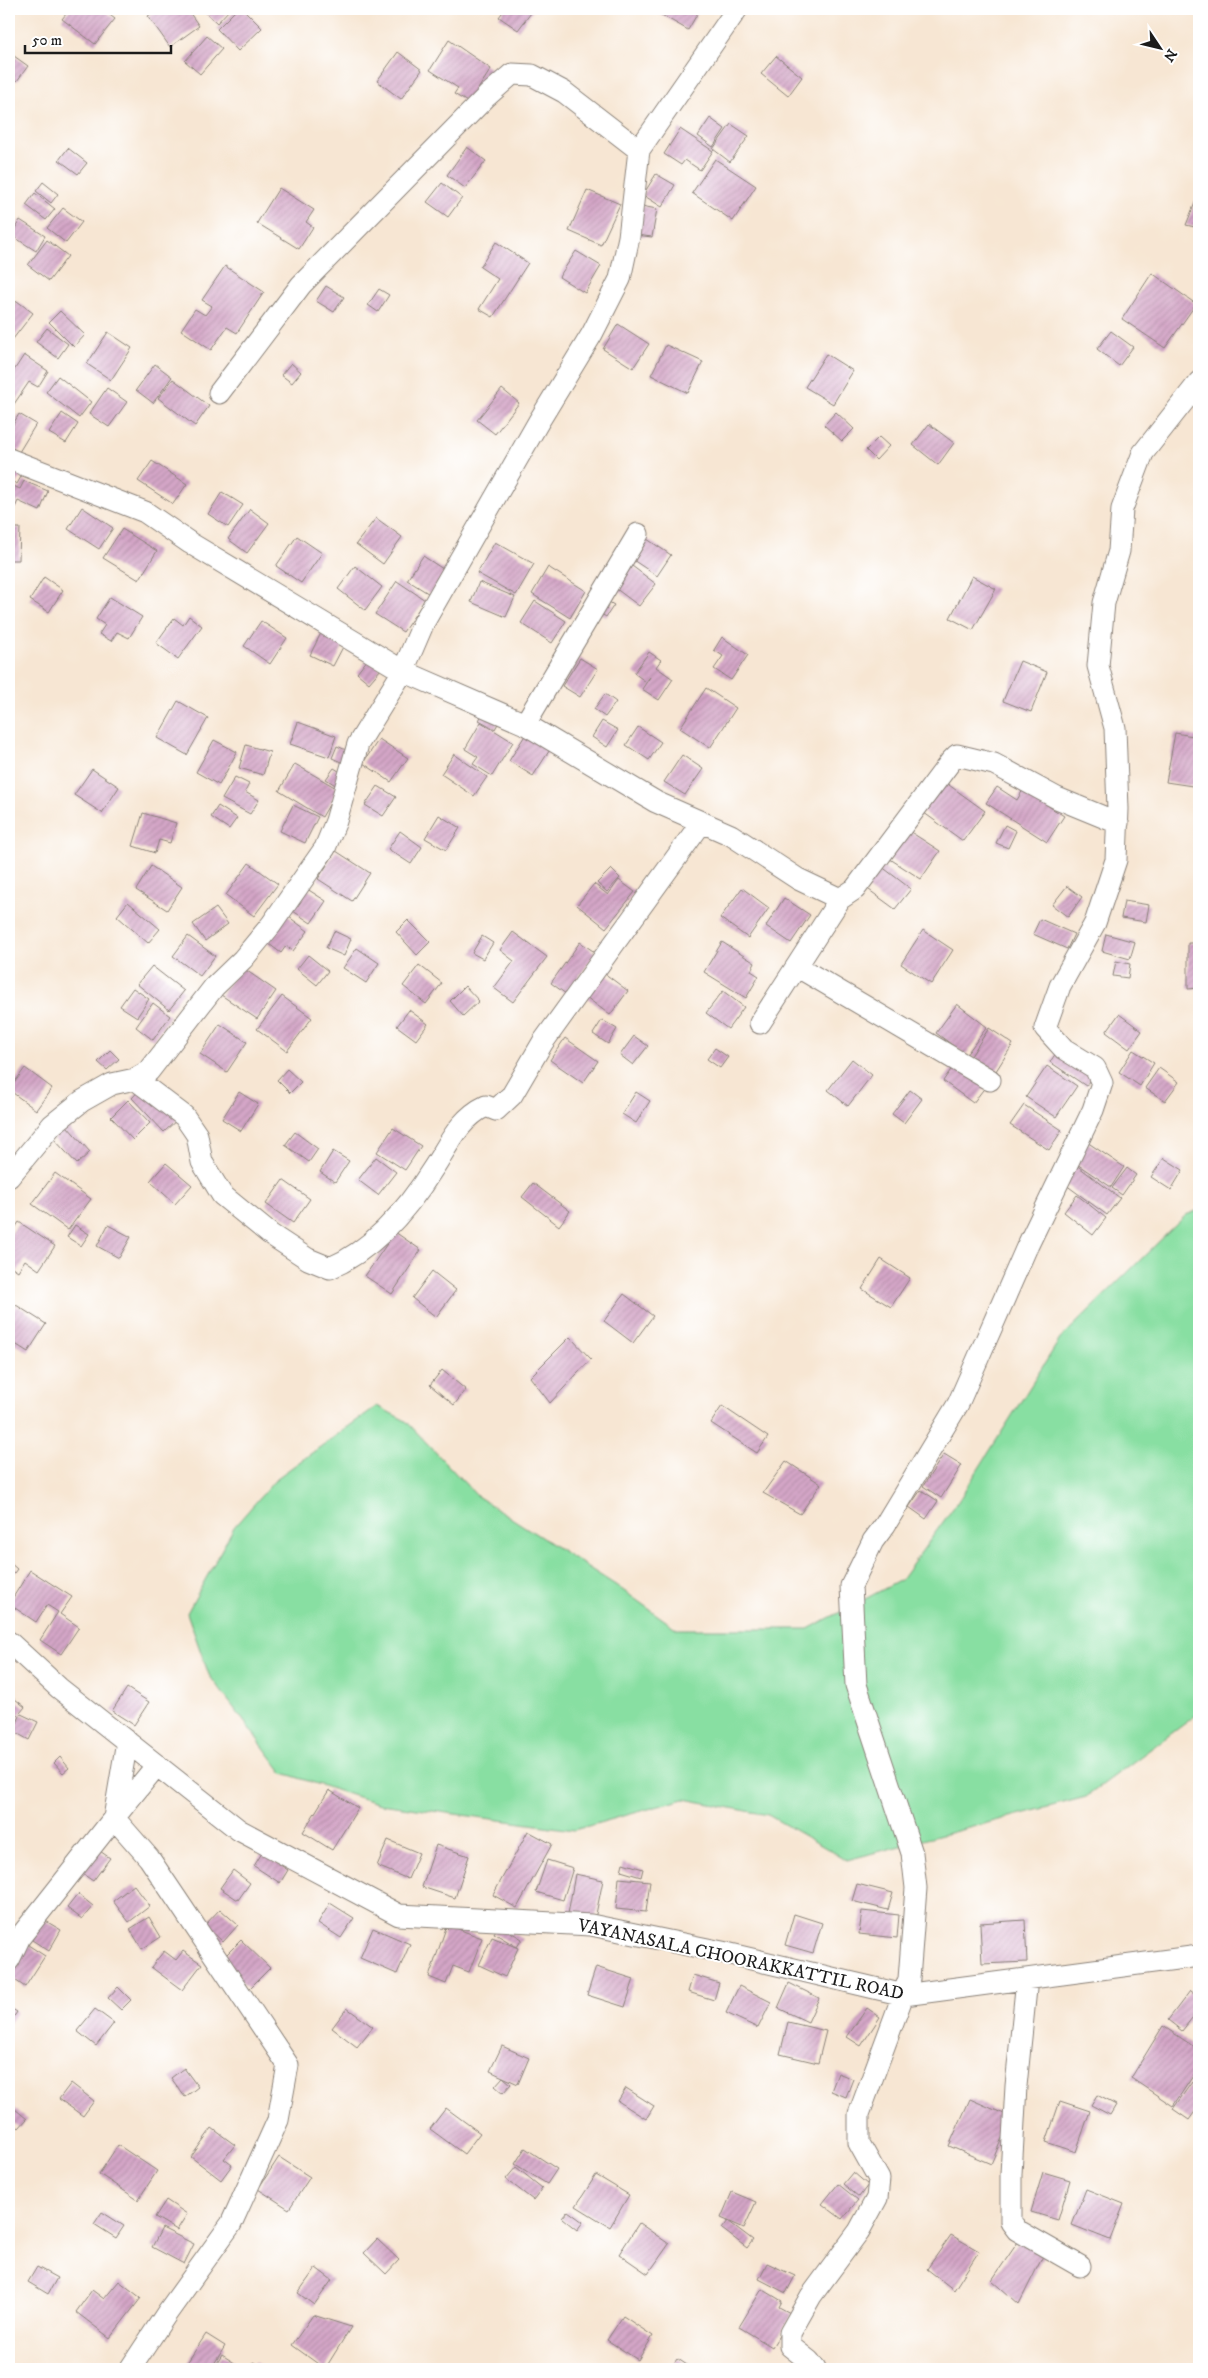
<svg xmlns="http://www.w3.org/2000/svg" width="1208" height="2378" viewBox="0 0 1208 2378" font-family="'IM FELL DW Pica',serif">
	<defs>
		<pattern id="building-hatch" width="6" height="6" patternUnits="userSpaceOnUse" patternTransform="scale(1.25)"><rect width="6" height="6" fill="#d4a6c7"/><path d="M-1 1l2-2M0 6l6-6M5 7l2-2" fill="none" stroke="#b58eaa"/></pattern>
	</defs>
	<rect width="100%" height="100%" fill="#fff"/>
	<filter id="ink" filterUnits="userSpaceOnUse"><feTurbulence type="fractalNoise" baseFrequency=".02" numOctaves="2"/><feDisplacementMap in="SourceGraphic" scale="10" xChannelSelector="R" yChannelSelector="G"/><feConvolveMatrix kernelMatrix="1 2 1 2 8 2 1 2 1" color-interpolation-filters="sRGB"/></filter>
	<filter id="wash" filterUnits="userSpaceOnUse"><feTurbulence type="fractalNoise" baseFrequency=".0096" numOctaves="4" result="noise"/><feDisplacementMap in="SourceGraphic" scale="20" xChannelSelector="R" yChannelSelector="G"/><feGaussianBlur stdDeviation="1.12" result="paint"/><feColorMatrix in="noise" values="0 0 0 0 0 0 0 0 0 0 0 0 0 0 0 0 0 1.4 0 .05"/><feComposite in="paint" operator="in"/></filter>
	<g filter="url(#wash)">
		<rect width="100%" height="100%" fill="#f7e6d3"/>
		<path fill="#88dfa2" stroke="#527e5f" d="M1199 1210V1713L1086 1797 847 1860 768 1815 684 1799 574 1830 380 1804 283 1773 209 1675 187 1613 234 1527 277 1478 377 1406 406 1421 477 1496 617 1586 677 1629H808L901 1580 959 1500 1060 1339 1186 1215Z"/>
		<g id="blocks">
			<path fill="url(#building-hatch)" d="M70 9H102L115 19 95 44 62 19Z
				M158 9H187L199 26 170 47 148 16Z
				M202 9H230L217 23Z
				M237 9H243L262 28 238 51 217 29Z
				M505 9H534L518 30 499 17Z
				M651 9H700L688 30Z
				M207 36 222 49 200 74 185 61Z
				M449 40 491 69 469 103 454 94 458 88 430 70Z
				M398 52 422 70 401 99 377 81Z
				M14 56 28 66 17 81 9 75V63Z
				M776 56 802 77 788 96 761 74Z
				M710 118 725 129 713 147 698 136Z
				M731 124 749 136 730 162 713 149Z
				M680 129 713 151 700 170 685 160 681 165 664 154Z
				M467 147 486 161 465 188 447 175Z
				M68 148 87 163 78 174 59 160Z
				M715 159 756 186 733 221 692 193Z
				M656 174 675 185 662 207 643 195Z
				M43 182 58 194 51 203 36 191Z
				M442 183 462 198 448 217 427 202Z
				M279 188 314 210 306 222 313 227 299 249 257 223Z
				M587 190 620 204 601 245 569 231Z
				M35 193 55 209 46 220 26 205Z
				M1199 193V228L1186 225Z
				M641 206 657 209 652 237 636 235Z
				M63 208 82 222 66 243 47 228Z
				M20 220 45 236 36 251 11 235Z
				M47 240 68 256 49 281 28 265Z
				M496 242 528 263 493 317 479 309 498 279 480 267Z
				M576 251 601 266 585 293 559 277Z
				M225 266 264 292 237 333 227 327 211 350 181 330 195 309 205 315 212 306 202 300Z
				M1152 273 1196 304 1165 348 1122 319Z
				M326 286 344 297 334 312 316 301Z
				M379 289 389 295 378 312 368 305Z
				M17 301 33 313 13 339 9 336V311Z
				M60 311 85 335 74 347 49 322Z
				M618 324 649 344 633 368 603 349Z
				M47 328 68 344 58 358 36 342Z
				M1111 331 1133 347 1119 366 1097 349Z
				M108 332 132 348 111 380 87 364Z
				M666 345 703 362 688 393 651 375Z
				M826 354 853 371 833 404 805 387Z
				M24 355 48 371 38 387 29 382 12 407 9 405V369L13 372Z
				M291 363 301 372 292 383 281 375Z
				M155 364 172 377 153 403 136 390Z
				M58 376 91 402 79 418 46 392Z
				M173 379 209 406 195 426 158 398Z
				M107 388 127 402 109 427 89 414Z
				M502 389 519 403 495 434 477 420Z
				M836 412 854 429 842 441 824 425Z
				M62 413 78 424 66 443 49 433Z
				M19 414 36 424 19 452 9 446V431Z
				M929 424 954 443 938 465 913 445Z
				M879 437 889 446 876 460 866 450Z
				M152 461 187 484 173 504 138 481Z
				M9 467 22 475 17 484 9 480Z
				M24 481 48 491 40 511 18 501 13 512 9 510V484L20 489Z
				M222 492 243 505 228 527 208 514Z
				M82 507 113 528 99 549 68 529Z
				M250 509 269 523 247 553 228 539Z
				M376 518 402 537 383 564 356 544Z
				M9 528H20L19 560H9Z
				M122 529 157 551 139 580 103 558Z
				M641 535 671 555 657 576 627 556Z
				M297 536 322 553 301 583 276 566Z
				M495 542 534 564 516 595 477 573Z
				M423 556 446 571 431 595 407 580Z
				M620 557 656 584 639 606 603 579Z
				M355 566 382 587 365 610 338 589Z
				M548 567 586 591 570 618 532 594Z
				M972 576 996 589 973 630 950 618Z
				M44 577 63 590 49 612 30 600Z
				M397 581 425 600 403 632 375 614Z
				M479 582 515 597 506 617 471 602Z
				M110 597 142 617 129 638 117 632 111 641 99 634 105 625 96 619Z
				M604 599 614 605 606 617 597 611Z
				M535 601 566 621 552 643 521 623Z
				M189 616 202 626 178 659 156 643 174 618 183 625Z
				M261 621 287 638 270 664 244 646Z
				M321 633 344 645 333 666 310 655Z
				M722 637 748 655 731 680 714 669 723 656 714 650Z
				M649 652 661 660 656 667 673 679 659 700 642 689 650 677 646 682 634 673Z
				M580 658 598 669 580 697 562 686Z
				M368 659 381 669 369 683 357 673Z
				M1020 661 1047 672 1031 712 1003 701Z
				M706 688 736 708 710 748 680 728Z
				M605 694 616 702 605 717 594 709Z
				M178 701 208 718 187 755 157 738Z
				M486 709 501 718 495 729 479 720Z
				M602 721 618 730 607 747 592 737Z
				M298 722 336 736 329 757 290 744Z
				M481 722 513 742 492 776 473 764 478 757 465 749Z
				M638 727 661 742 649 760 626 745Z
				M529 729 553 745 533 776 509 761Z
				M1175 733 1199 737V787L1166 782Z
				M379 739 408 758 391 782 363 763Z
				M214 740 237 752 219 785 196 772Z
				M246 745 270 752 263 775 239 768Z
				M337 746 353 753 348 765 332 758Z
				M454 754 487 777 474 796 441 774Z
				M682 755 703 769 685 795 664 782Z
				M295 764 338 789 322 817 279 791Z
				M334 768 347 776 340 788 326 779Z
				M92 769 119 787 102 813 74 795Z
				M235 777 249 784 245 792 259 800 250 814 222 799Z
				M942 780 985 811 963 841 920 810Z
				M378 786 396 797 383 816 365 805Z
				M997 787 1017 800 1023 790 1064 816 1047 842 986 803Z
				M293 805 318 817 305 843 280 831Z
				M218 806 237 818 229 829 211 817Z
				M143 813 176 823 170 843 159 840 155 853 133 846Z
				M439 815 460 828 446 850 425 838Z
				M1005 825 1016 831 1008 848 996 843Z
				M906 829 940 851 921 879 887 857Z
				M400 831 422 847 411 864 388 849Z
				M336 851 370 873 352 901 318 879Z
				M249 863 278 884 254 916 226 895Z
				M151 866 182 887 167 910 136 890Z
				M881 866 911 889 895 909 865 887Z
				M611 869 620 878 607 892 597 883Z
				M619 880 635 892 606 928 577 905 594 884 608 895Z
				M1067 886 1082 897 1068 917 1052 905Z
				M304 887 326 901 311 923 290 909Z
				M742 888 769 908 748 938 720 918Z
				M784 898 810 915 791 943 766 926Z
				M1124 901 1149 905 1146 922 1121 918Z
				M128 902 160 929 148 943 117 916Z
				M216 908 228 924 205 941 193 924Z
				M285 914 308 931 293 951 286 946 281 953 265 941Z
				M1040 919 1074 934 1067 949 1033 934Z
				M408 920 430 942 417 955 396 932Z
				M923 930 953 950 931 984 901 964Z
				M334 931 351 939 344 956 326 948Z
				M513 932 547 957 513 1002 494 988 514 961 500 950Z
				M1106 934 1135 942 1130 959 1102 951Z
				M188 936 215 956 200 976 173 956Z
				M482 936 493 943 483 959 472 953Z
				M580 942 596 953 566 994 551 983Z
				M722 942 755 963 751 971 759 976 746 998 704 972Z
				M1188 943H1199V988L1188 989Z
				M357 948 379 963 366 983 343 968Z
				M308 955 328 971 317 985 297 969Z
				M1116 961 1130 964 1128 978 1113 976Z
				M419 965 442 983 426 1004 403 986Z
				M152 966 184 991 169 1010 137 984Z
				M240 966 276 991 257 1019 221 995Z
				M604 973 628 991 610 1015 586 997Z
				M465 986 479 1001 463 1016 450 1001Z
				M133 988 149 999 137 1017 120 1006Z
				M723 991 744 1007 728 1029 706 1013Z
				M282 996 312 1018 287 1051 257 1029Z
				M153 1003 170 1016 153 1040 136 1027Z
				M957 1004 987 1027 966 1055 936 1033Z
				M409 1010 428 1024 416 1040 397 1026Z
				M1119 1014 1142 1031 1129 1049 1106 1032Z
				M602 1020 617 1029 608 1044 593 1034Z
				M220 1024 247 1042 227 1072 200 1054Z
				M989 1028 1013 1044 996 1071 971 1056Z
				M634 1036 648 1046 633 1065 620 1055Z
				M565 1038 598 1061 583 1083 550 1060Z
				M715 1048 728 1057 720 1068 707 1059Z
				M110 1050 119 1059 107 1070 98 1062Z
				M1058 1050 1093 1074 1086 1086 1050 1062Z
				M1133 1050 1154 1063 1140 1086 1119 1072Z
				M852 1059 872 1075 848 1106 828 1090Z
				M955 1064 986 1086 973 1103 943 1081Z
				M1047 1066 1077 1086 1056 1117 1026 1097Z
				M25 1068 52 1088 36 1110 9 1090Z
				M1159 1068 1179 1082 1165 1101 1145 1088Z
				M287 1069 301 1082 290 1093 277 1080Z
				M147 1082 180 1117 164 1132 132 1098Z
				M910 1090 922 1099 904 1123 892 1114Z
				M239 1092 258 1104 241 1131 222 1119Z
				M636 1092 650 1101 636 1123 622 1114Z
				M128 1100 150 1123 133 1140 111 1117Z
				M1024 1105 1062 1130 1049 1150 1010 1125Z
				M67 1126 90 1152 77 1164 53 1138Z
				M393 1128 421 1146 405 1170 377 1152Z
				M295 1132 318 1149 309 1162 285 1145Z
				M1087 1142 1124 1167 1111 1187 1074 1162Z
				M333 1151 349 1161 335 1182 320 1172Z
				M376 1157 396 1172 378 1195 358 1180Z
				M1164 1158 1183 1170 1171 1190 1151 1177Z
				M166 1163 192 1185 175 1204 150 1181Z
				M1075 1164 1120 1198 1107 1215 1062 1182Z
				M1127 1168 1136 1175 1122 1195 1112 1188Z
				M55 1173 91 1199 68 1230 32 1204Z
				M283 1180 310 1199 293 1223 266 1204Z
				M533 1183 570 1211 559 1226 522 1197Z
				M1077 1195 1106 1218 1093 1235 1064 1212Z
				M19 1222 55 1246 39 1270 25 1260 18 1271 9 1265V1237Z
				M75 1225 89 1234 81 1246 67 1237Z
				M108 1225 131 1237 119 1258 97 1246Z
				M395 1232 421 1250 392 1294 365 1276Z
				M881 1259 910 1278 891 1307 862 1289Z
				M432 1271 456 1290 436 1317 412 1298Z
				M624 1294 653 1316 633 1343 604 1321Z
				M16 1305 46 1324 28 1352 9 1340V1317Z
				M570 1337 591 1359 550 1403 530 1377Z
				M442 1370 466 1390 454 1405 430 1385Z
				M722 1406 768 1437 757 1453 711 1423Z
				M944 1454 962 1465 941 1498 923 1486Z
				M786 1461 821 1484 800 1514 763 1493Z
				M921 1490 938 1501 926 1519 909 1507Z
				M9 1562 17 1569 9 1580Z
				M30 1570 72 1597 60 1614 79 1627 61 1654 40 1640 58 1612 47 1605 36 1622 9 1604Z
				M127 1688 149 1702 134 1725 112 1711Z
				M10 1695 25 1707 9 1726V1697Z
				M21 1714 38 1722 29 1740 13 1731Z
				M60 1757 69 1768 63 1773 54 1763Z
				M329 1790 358 1808 332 1850 303 1832Z
				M528 1831 552 1844 517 1908 493 1895Z
				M388 1840 419 1853 408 1879 377 1866Z
				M436 1845 469 1856 455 1898 422 1887Z
				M94 1847 110 1858 93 1881 77 1870Z
				M262 1853 288 1870 280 1883 254 1866Z
				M547 1860 573 1868 563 1900 536 1892Z
				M623 1863 643 1869 641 1877 621 1871Z
				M233 1870 250 1883 238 1900 220 1888Z
				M575 1874 603 1880 595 1919 568 1914Z
				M619 1878 650 1881 646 1912 616 1909Z
				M857 1884 893 1893 888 1910 852 1901Z
				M134 1885 150 1906 129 1922 113 1901Z
				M78 1894 93 1906 82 1919 67 1908Z
				M330 1903 354 1918 341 1938 318 1923Z
				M220 1909 238 1925 223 1942 205 1925Z
				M862 1911 899 1915 897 1938 859 1934Z
				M794 1914 822 1923 813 1953 785 1945Z
				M149 1917 161 1937 142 1949 130 1929Z
				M44 1920 61 1930 49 1951 32 1940Z
				M1025 1920 1027 1962 982 1964 980 1923Z
				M447 1925 482 1938 469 1972 453 1966 446 1984 429 1977Z
				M499 1925 522 1939 517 1947 494 1933Z
				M373 1928 410 1944 397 1974 360 1958Z
				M492 1937 518 1948 505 1977 479 1965Z
				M241 1940 270 1968 249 1989 220 1961Z
				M25 1943 45 1956 25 1987 9 1976V1968Z
				M164 1951 176 1960 183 1951 202 1964 182 1990 151 1967Z
				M596 1967 634 1979 625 2007 587 1995Z
				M693 1975 719 1983 714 2000 688 1992Z
				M789 1983 819 1998 808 2022 778 2008Z
				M739 1986 771 2002 758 2028 726 2013Z
				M118 1987 131 2000 121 2010 108 1998Z
				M1190 1991 1199 1998V2009L1182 2031 1168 2020Z
				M9 2007 17 2012 9 2024Z
				M347 2008 373 2027 357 2047 332 2028Z
				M867 2008 880 2017 861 2046 847 2037Z
				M95 2009 114 2023 96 2046 77 2031Z
				M788 2022 826 2031 818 2063 780 2054Z
				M1163 2026 1199 2050V2067L1173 2106 1131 2078Z
				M502 2046 529 2058 518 2084 490 2071Z
				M184 2068 198 2087 185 2097 171 2078Z
				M838 2073 853 2079 846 2097 831 2091Z
				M503 2077 511 2084 503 2093 495 2086Z
				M1192 2082 1199 2088V2106L1189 2120 1173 2109Z
				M71 2083 94 2101 83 2116 59 2099Z
				M626 2088 654 2106 646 2119 618 2101Z
				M1097 2095 1116 2105 1110 2115 1091 2105Z
				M970 2099 1011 2117 991 2164 949 2146Z
				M1060 2101 1090 2111 1076 2152 1046 2142Z
				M9 2104 27 2119 19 2128 9 2120Z
				M446 2108 480 2133 464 2154 430 2129Z
				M212 2128 235 2145 224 2159 232 2165 221 2180 191 2157Z
				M118 2145 157 2171 138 2200 99 2174Z
				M525 2148 557 2169 547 2184 515 2164Z
				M279 2157 310 2177 289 2209 258 2189Z
				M516 2167 542 2188 533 2200 506 2179Z
				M853 2172 868 2185 859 2197 843 2184Z
				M1043 2172 1070 2180 1058 2220 1031 2212Z
				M596 2175 629 2195 610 2227 576 2206Z
				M838 2184 858 2200 842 2219 822 2204Z
				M1086 2189 1124 2204 1110 2240 1072 2225Z
				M732 2192 756 2202 744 2228 721 2218Z
				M166 2200 187 2214 177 2230 155 2217Z
				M568 2211 583 2222 577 2230 562 2218Z
				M102 2212 124 2226 116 2238 94 2224Z
				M728 2221 753 2240 747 2248 722 2229Z
				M639 2223 669 2244 648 2274 619 2254Z
				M162 2228 194 2244 184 2264 152 2247Z
				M951 2235 979 2251 954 2290 927 2269Z
				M377 2239 399 2260 386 2274 364 2253Z
				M1020 2239 1045 2252 1019 2304 992 2280Z
				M767 2263 795 2276 786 2293 759 2279Z
				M37 2267 57 2278 48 2294 28 2282Z
				M316 2268 332 2280 314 2305 298 2293Z
				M119 2281 141 2298 110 2338 76 2312 92 2290 104 2299Z
				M762 2289 782 2301 779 2307 792 2314 772 2347 739 2327Z
				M313 2315 351 2327 325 2369 292 2345Z
				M623 2316 653 2336 638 2360 607 2340Z
				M206 2334 225 2346 211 2369H189L185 2366Z
				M222 2355 244 2369H222L216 2365Z
				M678 2359 693 2369H671Z
				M254 2362 268 2369H251Z"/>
		</g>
	</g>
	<g filter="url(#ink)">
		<use href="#blocks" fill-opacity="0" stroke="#8a8178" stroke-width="1"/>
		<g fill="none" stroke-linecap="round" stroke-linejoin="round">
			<g stroke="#8a8178" stroke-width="23">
				<path id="street" d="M219 393 301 285 487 96 512 74 532 75 564 92 639 150
					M9 459 145 512 190 543 403 671 525 724 656 802 731 835 798 879 840 899
					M525 724 638 534
					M798 967 990 1080
					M760 1023 840 899 855 889 951 761 957 755 994 764 1057 798 1118 823
					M135 1079 184 1116 197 1135 202 1162 222 1195 270 1234 308 1259 330 1268C375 1249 409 1207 434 1167 449 1144 460 1118 486 1106L496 1110 512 1095 543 1042 702 822
					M9 1177 52 1125 82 1101 112 1084 135 1079 149 1071 214 987 243 959 271 925 325 848 336 821 358 744 403 671 424 622 539 421 592 334 620 279 629 237 639 150 737 9
					M9 1642 59 1688 239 1830 399 1915 591 1925 722 1952 904 1995 1199 1956
					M9 1960 20 1937 114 1818 127 1741
					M1027 1979 1016 2086 1011 2174V2222L1017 2230 1080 2266
					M130 2369 167 2313 231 2224 278 2120 288 2065 149 1858 114 1818 157 1765
					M815 2369 809 2361 790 2346V2333L811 2296 859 2231 877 2198 879 2179 859 2143V2114L909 1979 916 1888 912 1853 856 1685 851 1586 873 1541 885 1525 958 1404 1026 1249 1093 1110 1102 1083 1095 1068 1064 1049 1045 1028 1060 986 1095 923 1116 860 1118 809 1115 728 1098 666 1104 603 1119 551 1122 509 1143 453 1199 382"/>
			</g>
			<use href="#street" stroke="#fff" stroke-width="21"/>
		</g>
	</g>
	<g text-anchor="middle" stroke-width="4" stroke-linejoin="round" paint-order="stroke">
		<g font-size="18" fill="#1c1c1c" stroke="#fff">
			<text transform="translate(741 1959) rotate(12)" y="6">VAYANASALA CHOORAKKATTIL ROAD</text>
		</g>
	</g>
	<rect width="1208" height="2378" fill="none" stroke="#fff" stroke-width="30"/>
	<g transform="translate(1160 48) rotate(125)" stroke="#ffffff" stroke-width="4" paint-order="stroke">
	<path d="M0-4L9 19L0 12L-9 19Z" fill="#1c1c1c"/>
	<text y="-8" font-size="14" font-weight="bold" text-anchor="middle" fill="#1c1c1c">N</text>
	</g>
	<path d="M25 45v8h146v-8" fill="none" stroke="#1c1c1c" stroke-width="2.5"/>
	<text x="32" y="45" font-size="15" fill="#1c1c1c" stroke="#ffffff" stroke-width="4" paint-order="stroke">50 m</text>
</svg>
